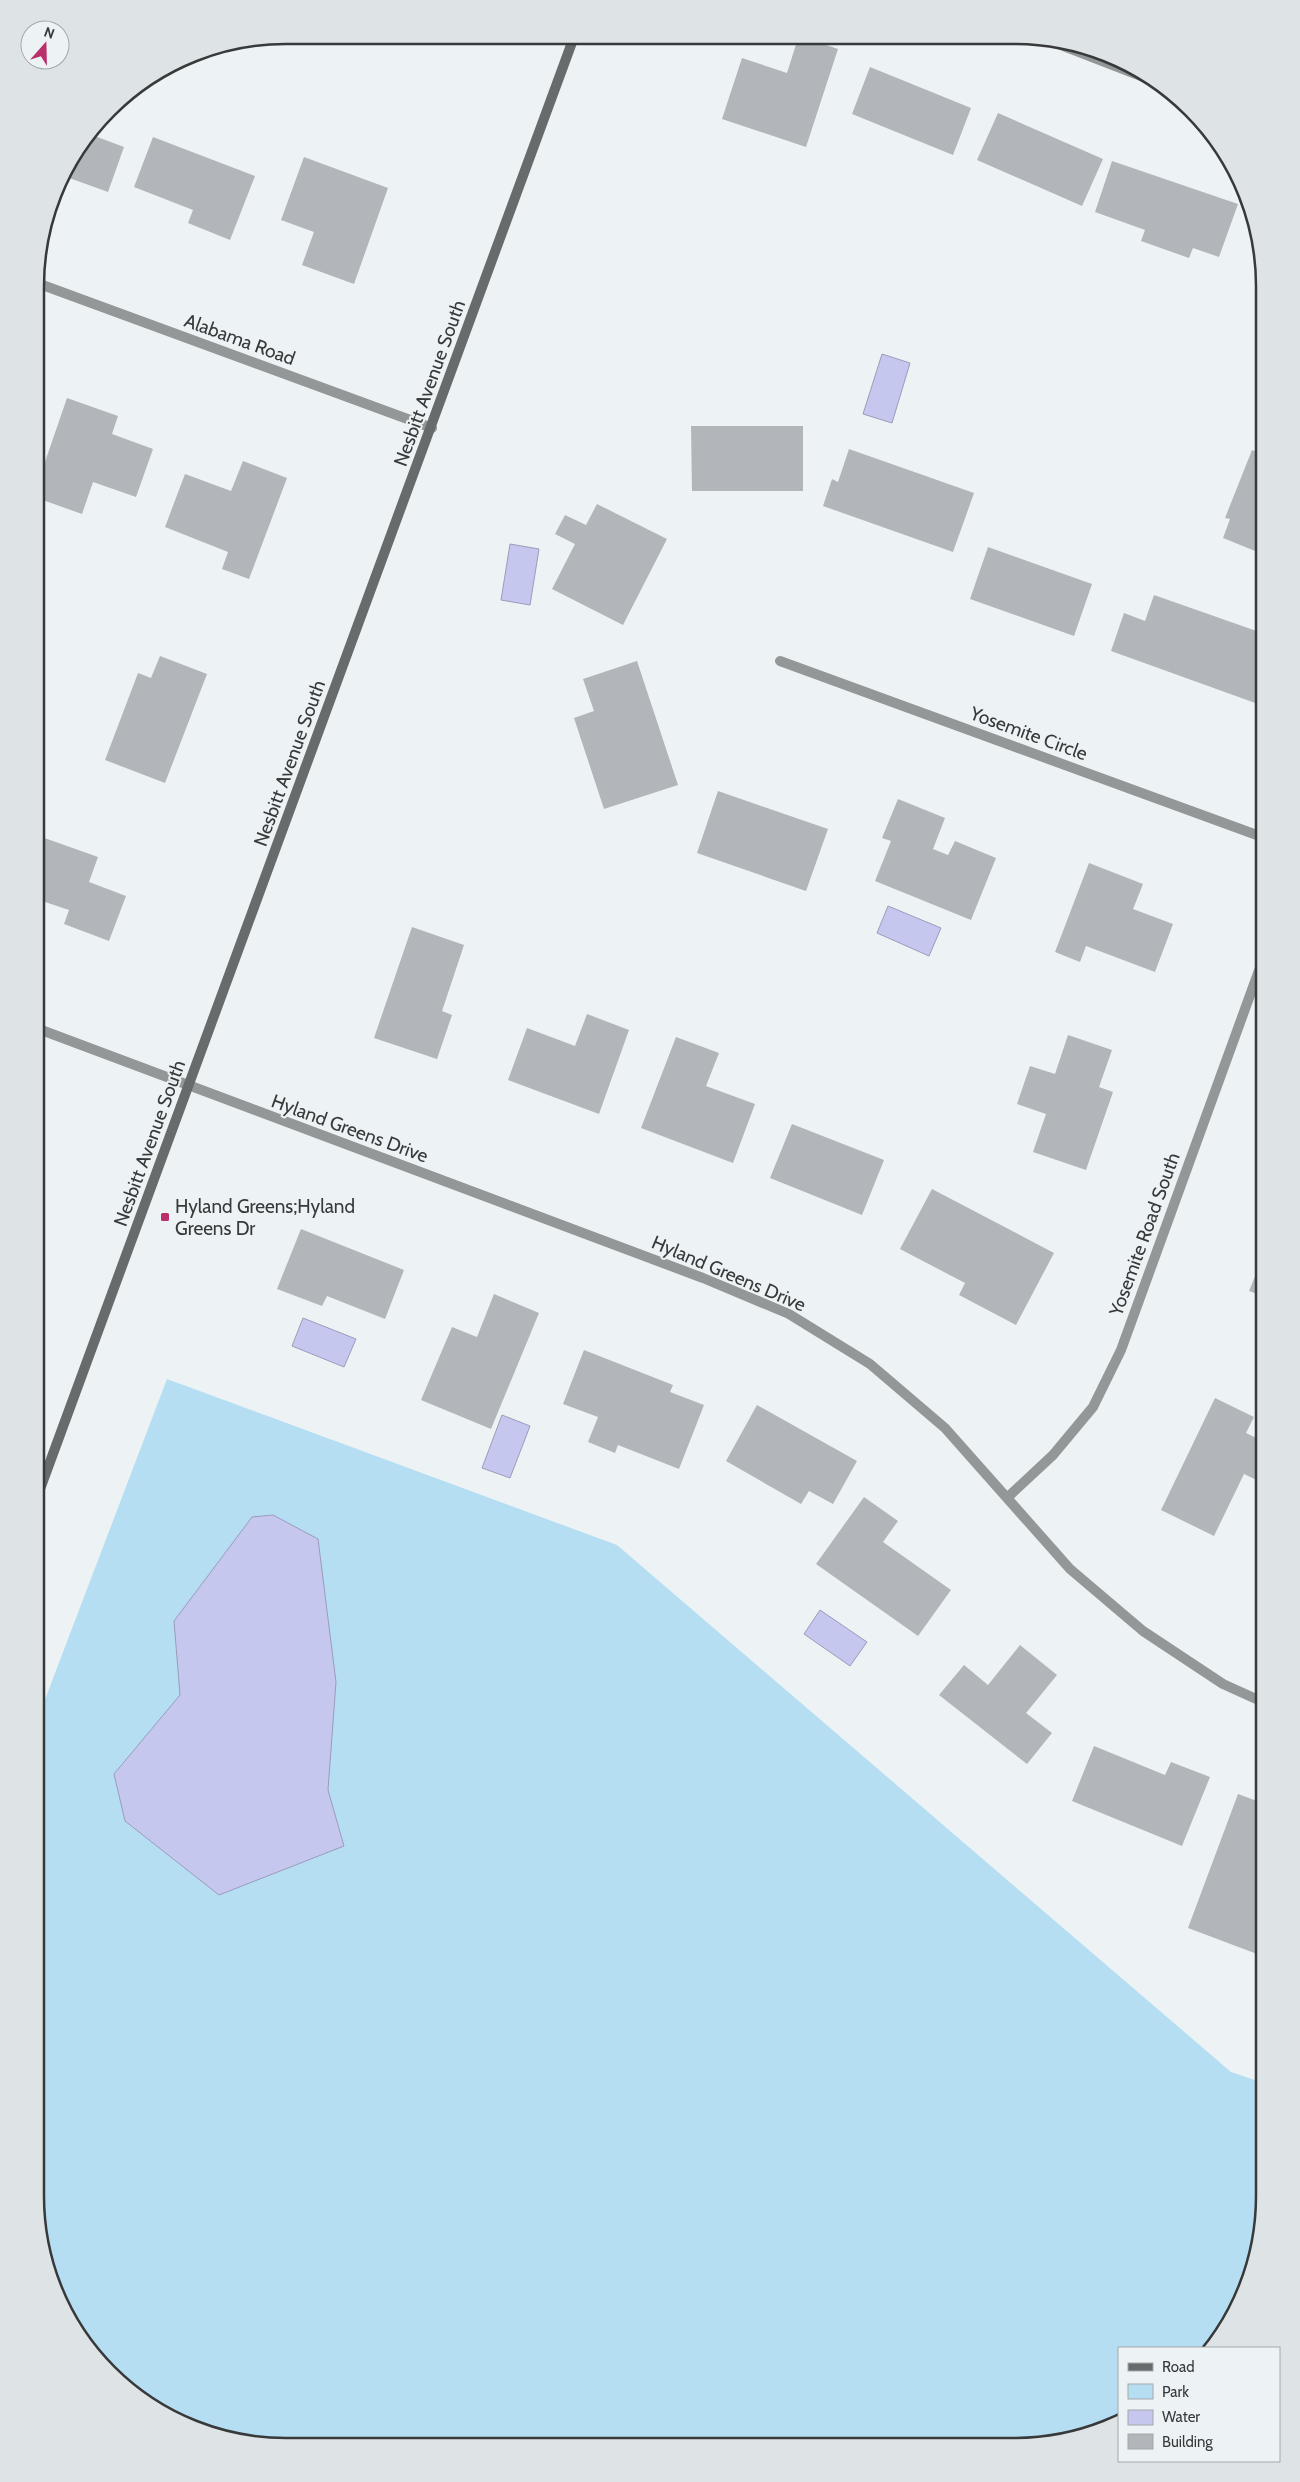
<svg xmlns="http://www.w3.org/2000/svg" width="1300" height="2482" viewBox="0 0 1300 2482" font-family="Cabin,sans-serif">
	<rect width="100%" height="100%" fill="#edf3f5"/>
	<path fill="#b6def3" d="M167 1379 617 1545 1231 2072 1264 2083V2212L1246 2292 1213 2348H1119V2422L1094 2434 1014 2447 253 2445 190 2428 121 2385 77 2335 48 2276 35 2196 36 1723Z"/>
	<path fill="#c5c7ef" stroke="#9a9cb9" d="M882 354 910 363 892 423 863 414Z
		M510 544 539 549 530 605 501 600Z
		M888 906 941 928 929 956 877 933Z
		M303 1318 356 1339 344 1367 292 1346Z
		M502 1415 530 1426 510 1478 482 1468Z
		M273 1515 318 1539 336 1682 328 1790 344 1846 219 1895 125 1821 114 1774 180 1695 174 1621 252 1517Z
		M820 1610 867 1642 850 1666 804 1634Z"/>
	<path fill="#b2b5b9" d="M798 38H806L838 49 806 147 722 119 742 58 787 73Z
		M870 67 971 108 953 155 852 114Z
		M998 113 1103 159 1082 206 977 160Z
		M92 135 124 147 108 192 61 175Z
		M153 137 255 176 230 240 188 223 193 210 134 187Z
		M304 157 388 188 354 284 302 265 314 232 281 220Z
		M1112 161 1238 204 1219 257 1193 248 1189 258 1141 241 1145 230 1095 212Z
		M1263 275 1265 286V297L1257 295Z
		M67 398 118 416 112 434 153 449 136 497 93 482 82 514 37 498V485Z
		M691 426H803V491H692Z
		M849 449 974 493 953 552 823 506 832 479 838 482Z
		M1252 450 1265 455V555L1223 538 1230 519 1225 518Z
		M243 461 287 478 249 579 222 569 228 552 165 527 185 474 231 491Z
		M597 504 667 539 623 625 552 589 575 544 555 534 565 515 586 525Z
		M988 547 1092 584 1074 636 970 599Z
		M1154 595 1265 634V685L1258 704 1111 651 1124 613 1145 621Z
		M160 656 207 674 165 783 105 760 138 673 151 678Z
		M637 661 678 785 604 809 574 718 594 711 583 679Z
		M718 791 828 829 806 891 697 853Z
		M898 799 945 818 933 849 948 855 955 841 996 858 971 920 875 881 891 841 882 838Z
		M36 835 98 857 89 882 126 896 109 941 64 924 69 910 36 899Z
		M1089 863 1143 884 1133 909 1173 924 1155 972 1086 946 1080 962 1055 952Z
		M412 927 464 945 442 1011 452 1015 437 1059 374 1038Z
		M587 1014 629 1030 599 1114 508 1080 527 1028 575 1046Z
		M1068 1035 1112 1050 1099 1087 1113 1092 1086 1170 1033 1152 1046 1114 1017 1104 1030 1066 1055 1074Z
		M676 1037 719 1053 706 1086 755 1104 733 1163 641 1128Z
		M792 1124 884 1160 862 1215 770 1178Z
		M36 1128 42 1130 36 1144Z
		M932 1189 1054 1253 1016 1325 959 1295 965 1283 900 1249Z
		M301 1229 404 1270 385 1319 327 1296 322 1306 277 1289Z
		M1265 1252V1297L1249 1291Z
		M494 1294 539 1313 491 1429 421 1400 452 1327 477 1337Z
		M584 1350 673 1385 670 1392 704 1405 679 1469 618 1445 615 1453 588 1442 598 1417 563 1404Z
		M1215 1398 1254 1417 1246 1433 1265 1442V1484L1244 1474 1214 1536 1161 1510Z
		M757 1405 857 1461 833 1504 809 1491 801 1504 726 1461Z
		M864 1497 898 1521 883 1542 951 1590 918 1636 816 1564Z
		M1020 1645 1057 1675 1026 1713 1052 1733 1027 1764 939 1695 964 1665 988 1685Z
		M1094 1746 1165 1775 1171 1762 1210 1777 1182 1846 1072 1801Z
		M1238 1794 1265 1804V1957L1188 1928Z"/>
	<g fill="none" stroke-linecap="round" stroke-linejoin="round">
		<path stroke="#949797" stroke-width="10" d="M1048 40 1154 81
			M37 283 432 428
			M780 661 1265 838
			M36 1028 703 1278 789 1314 870 1364 945 1428 1070 1569 1143 1631 1223 1684 1265 1703
			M1008 1497 1053 1455 1093 1407 1121 1350 1265 954"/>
		<path stroke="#686b6c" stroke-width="10" d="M36 1500 574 37"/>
	</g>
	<rect fill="#ba306b" stroke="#edf3f5" stroke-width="2" x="160" y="1212" width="10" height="10" rx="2.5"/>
	<g text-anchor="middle" stroke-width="4" stroke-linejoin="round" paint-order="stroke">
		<g font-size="19" fill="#37393a" stroke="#edf3f5">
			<text transform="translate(240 339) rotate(20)" y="7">Alabama Road</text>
			<text transform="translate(429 383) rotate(-70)" y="7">Nesbitt Avenue South</text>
			<text transform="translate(1029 733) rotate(20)" y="7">Yosemite Circle</text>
			<text transform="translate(289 763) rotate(-70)" y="7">Nesbitt Avenue South</text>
			<text transform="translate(350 1128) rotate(20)" y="7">Hyland Greens Drive</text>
			<text transform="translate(149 1143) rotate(-70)" y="7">Nesbitt Avenue South</text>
			<text transform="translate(1144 1234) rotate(-70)" y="7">Yosemite Road South</text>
			<text transform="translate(729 1273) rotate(23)" y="7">Hyland Greens Drive</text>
		</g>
		<g font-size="19" fill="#37393a" stroke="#edf3f5" text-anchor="start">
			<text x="175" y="1213">Hyland Greens;Hyland<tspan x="175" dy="22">Greens Dr</tspan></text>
		</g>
	</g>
	<path d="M0 0H1300V2482H0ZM286 44H1014A242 242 0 0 1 1256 286V2196A242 242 0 0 1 1014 2438H286A242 242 0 0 1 44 2196V286A242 242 0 0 1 286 44Z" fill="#dee4e6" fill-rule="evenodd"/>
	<path fill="none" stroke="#37393a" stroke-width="2.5" d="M286 44H1014A242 242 0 0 1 1256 286V2196A242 242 0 0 1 1014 2438H286A242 242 0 0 1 44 2196V286A242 242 0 0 1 286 44Z"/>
	<rect x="1118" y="2347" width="162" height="115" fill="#edf3f5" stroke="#a4a9aa"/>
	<rect x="1128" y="2363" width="25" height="8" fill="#686b6c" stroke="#a4a9aa"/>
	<text x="1162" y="2372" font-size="15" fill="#37393a">Road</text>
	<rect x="1128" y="2384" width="25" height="15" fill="#b6def3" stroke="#a4a9aa"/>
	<text x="1162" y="2397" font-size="15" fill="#37393a">Park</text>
	<rect x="1128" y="2410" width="25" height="15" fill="#c5c7ef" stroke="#a4a9aa"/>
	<text x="1162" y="2422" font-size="15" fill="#37393a">Water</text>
	<rect x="1128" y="2434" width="25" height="15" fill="#b2b5b9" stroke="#a4a9aa"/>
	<text x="1162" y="2447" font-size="15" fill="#37393a">Building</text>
	<g transform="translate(45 45) rotate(20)"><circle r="24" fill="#edf3f5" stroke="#a4a9aa"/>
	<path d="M0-4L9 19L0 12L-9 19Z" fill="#ba306b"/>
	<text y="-8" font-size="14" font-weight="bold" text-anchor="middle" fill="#37393a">N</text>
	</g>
</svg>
